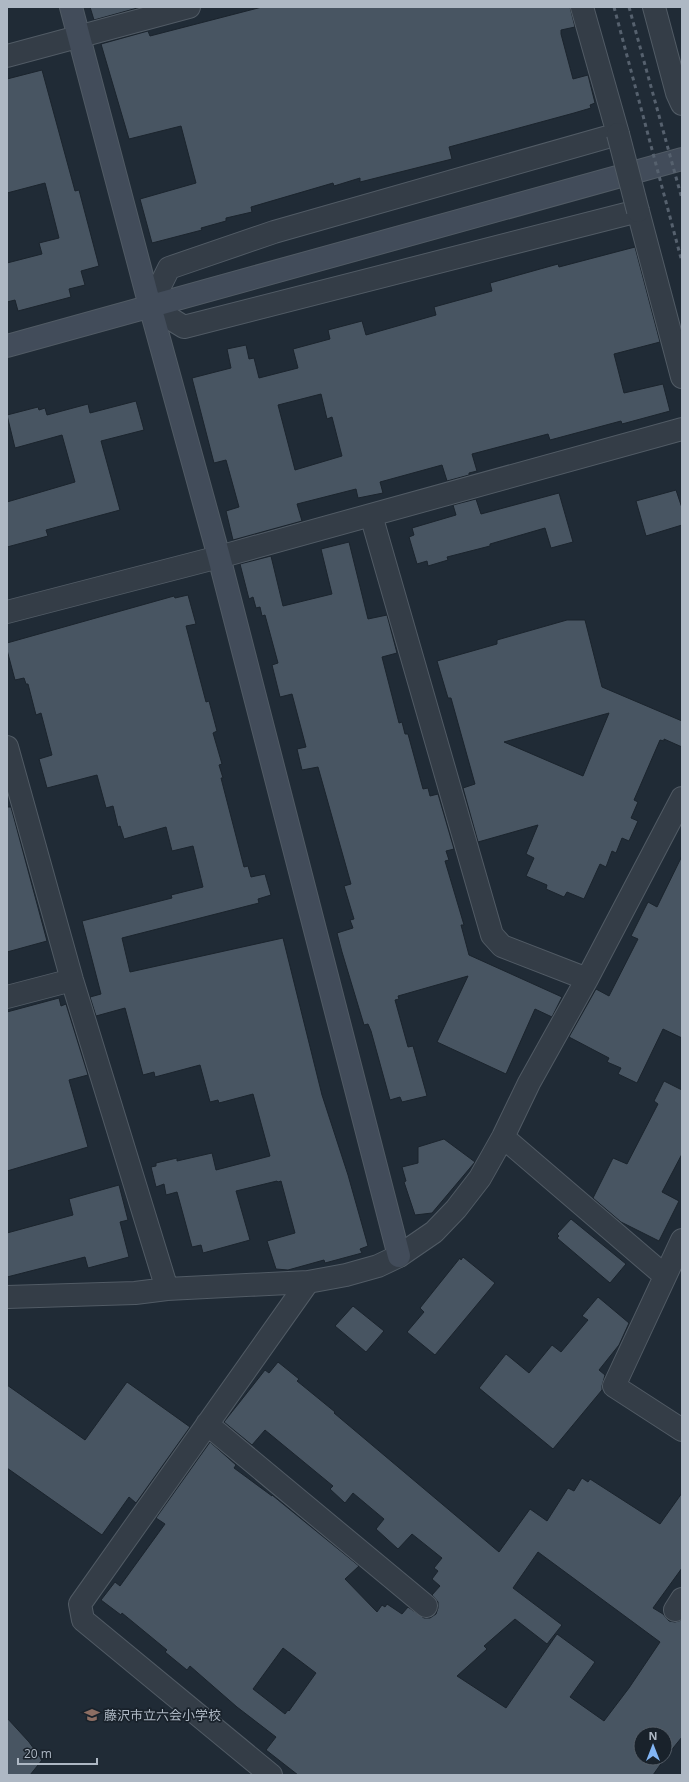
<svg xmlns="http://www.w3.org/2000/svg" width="689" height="1782" viewBox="0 0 689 1782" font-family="'Open Sans','Noto Sans JP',sans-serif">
	<rect width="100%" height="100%" fill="#202b36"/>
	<path fill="#485562" stroke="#1b242d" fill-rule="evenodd" d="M90 7H141L94 20Z
		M262 7H570L575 27 561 30V34L573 79 588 75 595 103 590 105 591 108 574 113 449 147 452 159 360 182V178L334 186 333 183 251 207 252 212 226 218V221L201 228 202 230 152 243 140 199 196 183 181 126 129 139 101 44 148 31 150 36Z
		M42 70 75 191 79 190 99 266 81 271 85 285 69 289 71 297 18 311 15 300 7 302V263L42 254 39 243 59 238 45 183 7 193V79Z
		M635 247 660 342 614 354 624 393 663 384 670 411 622 424 621 421 550 440 548 434 472 454 477 471 469 473V475L447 481 442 465 380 482 383 493 358 498 356 489 297 504 302 521 233 540 226 511 239 507 226 460 214 463 192 378 231 368 227 349 246 345 249 359 254 358 259 378 298 368 293 349 330 339 328 330 362 321 366 335 436 315 434 307 492 291 490 283 558 264 559 267ZM321 394 327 419 332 417 342 456 295 470 278 405Z
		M136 401 144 430 101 441 120 510 46 530 48 536 7 547V502L75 482 62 435 15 448 7 415 38 407 39 410 45 408 47 415 88 404 90 413Z
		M676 490 682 508V525L646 536 636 501Z
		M559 493 573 542 551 548 545 528 490 544V546L447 557 448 560 428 566 427 561 417 564 409 537 414 535 412 528 456 515 453 505 476 499 481 514Z
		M349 542 368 619 387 615 397 653 382 657 399 723 402 722 405 734H408L423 789 428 788 430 796 438 794 454 849 446 851 449 860 445 861 464 925H461L469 955 562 997 552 1017 535 1009 506 1074 437 1042 468 976 398 996 399 999 395 1000 408 1047 413 1046 427 1096 402 1102 400 1097 390 1100 371 1031 368 1024 364 1025 342 952 337 933 353 928 350 920 354 919 344 886 351 884 318 767 302 770 297 749 306 747 292 694 280 697 272 665 278 663 265 615 262 616 260 607 256 608 253 597 249 599 240 564 271 556 283 606 332 594 321 549Z
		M188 595 196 624 186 626 206 702 209 701 217 731 213 733 222 764 219 765 223 778H221L244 867 248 866 251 877 265 874 271 895 258 899 259 903 122 938 130 972 283 938 322 1095 348 1175 368 1246 360 1249 362 1253 325 1263 324 1260 288 1270 276 1269 267 1241 295 1233 281 1181 278 1182 277 1181 236 1191 250 1240 203 1253 201 1245 192 1247 177 1192 166 1195 164 1184 156 1187 151 1167 156 1166V1163L177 1158V1161L212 1153 216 1170 270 1156 253 1094 219 1103 218 1100 210 1102 200 1065 155 1077 154 1072 143 1075 125 1008 96 1016 90 997 101 994 82 921 172 898 171 895 203 887 193 846 172 851 166 827 124 839 120 826 118 827 113 806 106 808 97 775 47 788 39 759 52 755 41 713 36 715 28 684H26L24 678 15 680 7 650V643L174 596 175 598Z
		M567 620H585L602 687 682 721V747L664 739V741L660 740 634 800 638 802 631 818 638 821 629 841 622 838 616 853 612 851 606 867 600 864 584 899 567 892 564 897 546 889 547 885 526 876 534 858 526 854 538 825 478 842 463 788 475 784 451 698H448L437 661 497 644V640ZM609 713 583 776 504 742Z
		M7 807H11L47 941 7 952Z
		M682 856V1038L663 1029 637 1083 618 1074 621 1068 607 1062 609 1058 569 1037 596 989 609 996 638 939 631 936 648 902 657 907Z
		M59 998 61 1006 66 1004 88 1075 69 1080 88 1147 7 1171V1012Z
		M664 1081 682 1090V1154L662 1192 679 1201 659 1241 621 1222 593 1198 613 1158 627 1164 658 1104 654 1101Z
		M444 1139 475 1162 432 1213 415 1215 404 1182 406 1181 402 1167 418 1163V1147Z
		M119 1185 128 1220 120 1222 129 1257 88 1268 85 1257 7 1277V1233L73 1215 69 1199Z
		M571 1219 626 1264 610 1283 557 1238 559 1236 557 1234Z
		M463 1257 495 1283 435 1355 407 1332 424 1312 420 1308 460 1258 461 1260Z
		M598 1297 629 1323 619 1345 599 1370 605 1375 602 1386V1390L553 1449 479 1388 506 1354 529 1373 552 1345 561 1352 588 1320 582 1316Z
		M353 1306 384 1331 366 1352 335 1326Z
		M278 1362 299 1379 297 1381 335 1412 334 1413 499 1552 530 1509 547 1521 568 1488 574 1491 582 1478 588 1482 590 1479 660 1524 682 1493V1568L653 1608 663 1614 669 1621 675 1622 682 1620V1737L665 1758V1734H641V1758H665L653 1775H298L266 1750 276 1737 237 1707 190 1666 187 1670 165 1652 167 1650 122 1613 121 1615 101 1600 115 1582 120 1586 165 1524 156 1518 210 1442 236 1465 234 1468 272 1496V1495L359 1566 345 1579 377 1612 382 1605 385 1607 387 1604 402 1614 408 1607 424 1618H430L436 1614 438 1608V1602L432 1595 440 1586 432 1579 438 1571 434 1568 442 1558 412 1534 398 1549 376 1529 384 1519 353 1493 345 1503 330 1489 333 1486 265 1430 252 1445 224 1422 265 1370 269 1373ZM538 1552 660 1642 629 1688 604 1721 570 1697 595 1662 557 1634 506 1708 457 1676 487 1649 484 1646 515 1619 547 1644 562 1625 513 1588ZM283 1648 316 1673 289 1711 288 1710 285 1714 253 1689Z
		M127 1382 190 1427 136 1503 129 1497 102 1535 7 1468V1385L85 1440Z
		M7 1718 29 1742 42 1760 30 1775H7Z"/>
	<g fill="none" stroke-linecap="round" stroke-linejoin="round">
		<g stroke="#515b65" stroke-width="24">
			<path id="street" d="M582 7 618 134 274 232 169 268 150 306 184 327 638 211 682 377
				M654 7 677 93 682 104
				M7 56 189 7
				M371 515 492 935 502 946 587 979
				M7 612 219 557 682 429
				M7 747 72 980 167 1289
				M7 997 72 980
				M503 1137 665 1276
				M682 1240 614 1386 682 1430
				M7 1297 135 1293 167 1289 308 1282 346 1275 378 1266 399 1256 434 1232 456 1209 480 1178 503 1137 529 1083 587 979 682 798
				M207 1424 426 1606
				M675 1610 682 1599
				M271 1775 83 1620 80 1604 308 1282"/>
		</g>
		<g stroke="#515b65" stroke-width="24">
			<path id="secondary" d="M71 7 150 306 219 557 399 1256
				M7 346 682 159"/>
		</g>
		<use href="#street" stroke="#343d47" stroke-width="22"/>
		<use href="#secondary" stroke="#424c5a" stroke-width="22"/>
		<path stroke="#56616e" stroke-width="3" stroke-dasharray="4 4" stroke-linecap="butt" d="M614 7 682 262
			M629 7 682 199"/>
		<g stroke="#515b65" stroke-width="24" stroke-linecap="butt">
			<path id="street-bridge" d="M618 134 638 211"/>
		</g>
		<use href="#street-bridge" stroke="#343d47" stroke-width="22"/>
	</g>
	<defs>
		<g id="school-bare" transform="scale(1.2)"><path d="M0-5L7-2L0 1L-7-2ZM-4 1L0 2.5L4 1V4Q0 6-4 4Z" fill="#8d6e63" stroke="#19222b" stroke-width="2.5" paint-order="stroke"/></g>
	</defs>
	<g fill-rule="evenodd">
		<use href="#school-bare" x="92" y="1715"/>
	</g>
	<g text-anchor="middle" stroke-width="3.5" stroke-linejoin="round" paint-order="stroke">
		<g font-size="13" fill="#aeb8c4" stroke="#19222b" text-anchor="start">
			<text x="104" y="1720">藤沢市立六会小学校</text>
		</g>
	</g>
	<rect width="689" height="1782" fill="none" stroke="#aeb8c4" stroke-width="16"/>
	<g transform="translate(653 1746)"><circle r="19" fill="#19222b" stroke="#555e68"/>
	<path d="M0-3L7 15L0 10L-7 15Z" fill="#82b5f4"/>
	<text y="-6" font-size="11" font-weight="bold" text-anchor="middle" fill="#aeb8c4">N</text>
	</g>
	<path d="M18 1758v6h79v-6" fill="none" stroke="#aeb8c4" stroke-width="2"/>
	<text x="24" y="1758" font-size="12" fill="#aeb8c4" stroke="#19222b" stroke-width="3" paint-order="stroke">20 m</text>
</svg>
